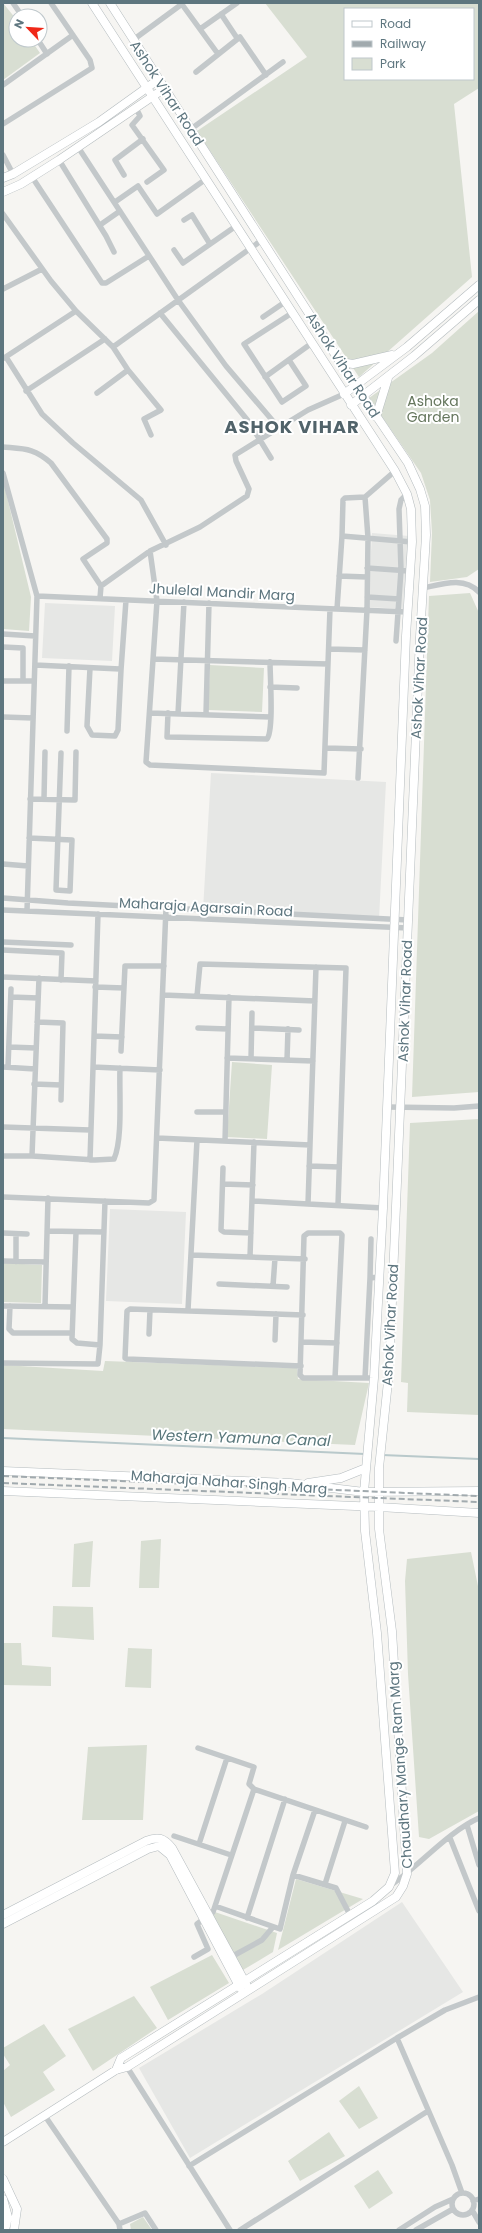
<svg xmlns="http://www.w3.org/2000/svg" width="482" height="2233" viewBox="0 0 482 2233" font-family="Poppins,sans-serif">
	<rect width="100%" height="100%" fill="#f6f5f2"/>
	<path fill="#e6e7e5" d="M372 533 409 536 403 609 368 607Z
		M45 603 115 606 112 661 42 658Z
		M211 773 386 782 379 919 203 910Z
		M110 1209 186 1212 182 1304 106 1301Z
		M402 1902 463 1992 190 2158 139 2068 262 1994Z"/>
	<path fill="#d8ded2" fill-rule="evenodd" d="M3 3 16 19V40H31L40 53 3 80Z
		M265 3H479V88L454 104 472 277 359 377 197 131 307 57ZM345 9H473V79H345Z
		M479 311V569L467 577 430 582 432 533 430 500 421 473 369 398 432 353Z
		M3 480 31 597 29 631 3 629Z
		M470 593 479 613V1092L412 1097 429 596Z
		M210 665 264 668 262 712 208 710Z
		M232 1062 272 1065 267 1139 227 1137Z
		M479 1119V1415L407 1412 408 1383 401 1382 410 1123Z
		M3 1263 42 1265 41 1303 3 1302Z
		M105 1361 297 1368 298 1379 369 1383 355 1445 3 1429V1365L103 1371Z
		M161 1539 159 1588H139L141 1541Z
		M93 1541 90 1587H72L74 1544Z
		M471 1552 479 1591V1811L429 1839 419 1837 408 1674 405 1581 407 1559Z
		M53 1606 93 1607 94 1640 52 1637Z
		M3 1643H21L22 1665 51 1667V1686L3 1685Z
		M128 1648 152 1649 151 1688 125 1687Z
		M147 1745 143 1820H82L88 1747Z
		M296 1879 363 1899 278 1950Z
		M209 1910 277 1933 273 1952 243 1970Z
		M212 1955 229 1983 168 2020 150 1987Z
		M134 1996 157 2028 93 2071 68 2029Z
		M44 2024 66 2056 43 2072 55 2090 11 2117 3 2102V2071L10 2065 3 2054V2048Z
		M359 2086 378 2118 359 2129 339 2101Z
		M329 2132 345 2156 300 2181 288 2161Z
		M378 2170 393 2193 369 2209 354 2186Z
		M143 2217 152 2230H131L130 2224Z"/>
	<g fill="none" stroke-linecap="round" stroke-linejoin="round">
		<path stroke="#b9c9cb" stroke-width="2" d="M3 1438 365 1454
			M382 1455 479 1459"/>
		<g stroke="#b5bcbf" stroke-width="9">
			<path id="secondary" d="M92 3 395 471 407 494 411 509 412 542 406 636 383 1208 374 1378 364 1492 365 1531 377 1633 395 1873 389 1887 373 1901 126 2055 121 2058 116 2070
				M3 178 13 174 99 122 159 79
				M3 192 21 184 59 160 165 88
				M340 362 353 364 392 355
				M344 394 407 347 479 285
				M351 405 414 356 479 300
				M376 417 388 378
				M3 1471 290 1483 364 1492 479 1491
				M308 1483 341 1478 366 1468
				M3 1491 379 1507 479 1513
				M3 1915 146 1841C158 1836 164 1838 172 1848L246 1984
				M3 1924 148 1849 159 1846 170 1855 240 1988
				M3 2142 116 2070 127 2067 396 1897 403 1886 407 1874 392 1631 379 1529V1468L389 1372 420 637 426 535 425 506 420 489 408 463 340 362 110 3
				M3 2179 17 2209 14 2230
				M3 2199 8 2217 5 2230"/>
		</g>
		<path stroke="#c3c8ca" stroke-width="5.5" d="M13 3 22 16
			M181 3 218 54
			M221 14 237 38
			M200 29 237 3
			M38 40 47 54
			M133 40 182 4
			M196 72 240 37 266 75
			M3 85 73 35
			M136 108 140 116 132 125 164 170 147 182
			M3 124 92 68 90 60 51 3
			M191 129 283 62
			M78 147 178 300 226 366 278 427
			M3 155 13 174
			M59 160 106 236 114 252
			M124 175 115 160 143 139
			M32 177 102 283H106L149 256
			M115 202 138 186 157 214 206 179
			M3 214 51 281 76 311 113 347 128 370 161 410 144 419 151 435
			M184 220 192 215 210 244
			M100 225 120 211
			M174 250 183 263 236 226
			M3 289 42 269
			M160 313 249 422 271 458
			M263 317 285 302
			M113 347 262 240
			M6 357 42 414 73 443 141 500 166 545
			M4 358 76 311
			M289 360 306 386 282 402 244 344 292 313
			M265 377 312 343
			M26 391 105 339
			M97 393 128 370
			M3 447C25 449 34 448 51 463L107 539V543L83 559 101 586 100 598
			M3 473 37 596 27 911
			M365 497 395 471
			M342 536 343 500 345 498 365 497 368 538 367 610 358 778
			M150 551 157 601 146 762 150 765 324 773 330 609
			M367 568 410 571
			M339 576 367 577
			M101 586 150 551 200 527 247 496 249 489 236 461 235 455 308 410 344 394
			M423 588C442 584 464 576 479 592
			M37 596 407 612
			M367 597 399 599
			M337 609 342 536 412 542
			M3 634 35 636
			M396 641 401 570 399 509 401 500 407 494
			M3 647 23 648V681
			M329 649 365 650
			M153 659 328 664
			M35 665 120 669 121 670 118 730 115 736 92 735 87 726 90 668
			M121 670 126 600
			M3 681H34
			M270 687 297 688
			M150 713 271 717
			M168 713 167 737 267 739C274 731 270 676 270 662
			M178 714 184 602
			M206 714 209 603
			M3 717 33 718
			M67 731 69 666
			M326 748 361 749
			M30 799 75 800 76 752
			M44 799 45 752
			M29 838 72 840 70 891 56 890C58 844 59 798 61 753
			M3 864 28 866
			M3 898 68 903 408 920
			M3 910 408 928
			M3 942 71 945
			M3 950 62 953 61 980
			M316 967 308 1204 383 1208
			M3 977 96 981
			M39 978 32 1156 95 1160 114 1159C123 1139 119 1092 120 1068
			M95 987 124 988
			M163 995 315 1001
			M197 996 200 964 346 968 338 1205
			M11 997 38 998
			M37 1022 63 1023 61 1100
			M198 1028 228 1029
			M252 1028 299 1030
			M94 1036 122 1037
			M9 1047 36 1048
			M121 1051 125 966H164
			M227 1058 313 1061
			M251 1059 252 1013
			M287 1060 288 1029
			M3 1067 35 1069
			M8 1067 11 989
			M93 1067 160 1070
			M34 1084 61 1085
			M388 1107 454 1108 479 1106
			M197 1112H225
			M3 1127 90 1130
			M157 1138 310 1145
			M225 1141 229 997
			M3 1156H32
			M90 1160 98 914
			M309 1166 339 1167
			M223 1168 221 1230 224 1232 251 1233
			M223 1184 253 1185
			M3 1197 149 1203 154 1200 166 908
			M252 1201 308 1204
			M47 1231 104 1232
			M76 1232 72 1339 77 1343 100 1345
			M3 1233 27 1234
			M16 1234V1262
			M191 1255 305 1259
			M250 1257 254 1142
			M3 1261 45 1262
			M370 1278 371 1239
			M219 1284 287 1287
			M273 1286 275 1258
			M3 1306 73 1307
			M10 1306 9 1329 13 1333H72
			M45 1306 48 1198
			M188 1310 197 1140
			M149 1334 150 1310
			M275 1340 276 1314
			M302 1342 337 1343
			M3 1363 98 1364 100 1345 105 1201
			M301 1366 127 1359 125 1358 127 1311 130 1309 303 1315
			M335 1378 342 1235 340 1233H308L304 1236 300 1375 303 1378H374
			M365 1378 370 1278 379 1277
			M198 1748 254 1767 249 1784 254 1789 366 1827
			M467 1825 479 1865
			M174 1836 231 1855
			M450 1838 479 1911
			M199 1844 227 1758
			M293 1875 336 1888 350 1915
			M325 1884 345 1821
			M391 1885C419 1866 449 1831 479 1818
			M215 1906 254 1789
			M247 1918 285 1799
			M194 1957 208 1949 197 1924 213 1912 215 1906 280 1929 293 1875 315 1810
			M231 1957 262 1940 273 1927
			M397 2038 445 2010 479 1997
			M127 2067 230 2230
			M45 2116 119 2224 120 2230
			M189 2166 397 2038 452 2165 462 2193
			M452 2204a11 11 0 1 1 22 0a11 11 0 1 1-22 0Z
			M473 2201 479 2199
			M472 2210 479 2222
			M119 2224 145 2213 156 2230
			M240 2230 428 2111
			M399 2230 435 2207 453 2199
			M416 2230 453 2209"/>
		<use href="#secondary" stroke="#fff" stroke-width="8"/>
		<path stroke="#a1aaae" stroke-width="2" stroke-dasharray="6 3" stroke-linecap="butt" d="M3 1476 479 1496
			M3 1483 479 1502"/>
	</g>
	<g text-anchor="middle" stroke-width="4" stroke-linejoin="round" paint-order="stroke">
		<g font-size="14" fill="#5e767f" stroke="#fff">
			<text transform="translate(167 93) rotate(57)" y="5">Ashok Vihar Road</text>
			<text transform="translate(343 365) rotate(57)" y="5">Ashok Vihar Road</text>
			<text transform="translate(222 592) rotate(3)" y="5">Jhulelal Mandir Marg</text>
			<text transform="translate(419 678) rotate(-87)" y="5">Ashok Vihar Road</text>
			<text transform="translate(206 907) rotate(3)" y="5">Maharaja Agarsain Road</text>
			<text transform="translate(405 1001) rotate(-88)" y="5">Ashok Vihar Road</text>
			<text transform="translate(390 1325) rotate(-87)" y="5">Ashok Vihar Road</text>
			<text transform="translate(229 1482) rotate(4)" y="5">Maharaja Nahar Singh Marg</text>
			<text transform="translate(400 1765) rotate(-94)" y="5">Chaudhary Mange Ram Marg</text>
		</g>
		<g font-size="14" fill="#66775e" stroke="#fff">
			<text x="433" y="406">Ashoka<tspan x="433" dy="16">Garden</tspan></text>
		</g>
		<g font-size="15" font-style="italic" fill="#59777b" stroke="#fff">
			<text transform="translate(241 1438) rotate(2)" y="5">Western Yamuna Canal</text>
		</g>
		<g font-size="18" font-weight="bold" letter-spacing="1" fill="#51636a" stroke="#fff">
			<text x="292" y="433">ASHOK VIHAR</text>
		</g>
	</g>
	<rect width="482" height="2233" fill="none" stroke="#5e767f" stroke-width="8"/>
	<rect x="344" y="8" width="130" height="72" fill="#ffffff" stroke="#bfc8cc"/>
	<rect x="352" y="21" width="20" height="6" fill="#ffffff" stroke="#bfc8cc"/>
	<text x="380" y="28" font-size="12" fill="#5e767f">Road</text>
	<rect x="352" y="41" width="20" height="6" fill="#a1aaae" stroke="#bfc8cc"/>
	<text x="380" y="48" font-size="12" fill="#5e767f">Railway</text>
	<rect x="352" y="58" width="20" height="12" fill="#d8ded2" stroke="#bfc8cc"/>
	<text x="380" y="68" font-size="12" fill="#5e767f">Park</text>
	<g transform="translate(28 28) rotate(295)"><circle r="19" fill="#ffffff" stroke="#bfc8cc"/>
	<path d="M0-3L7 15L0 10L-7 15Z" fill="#f02818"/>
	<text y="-6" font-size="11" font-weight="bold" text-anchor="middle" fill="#5e767f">N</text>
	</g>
</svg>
